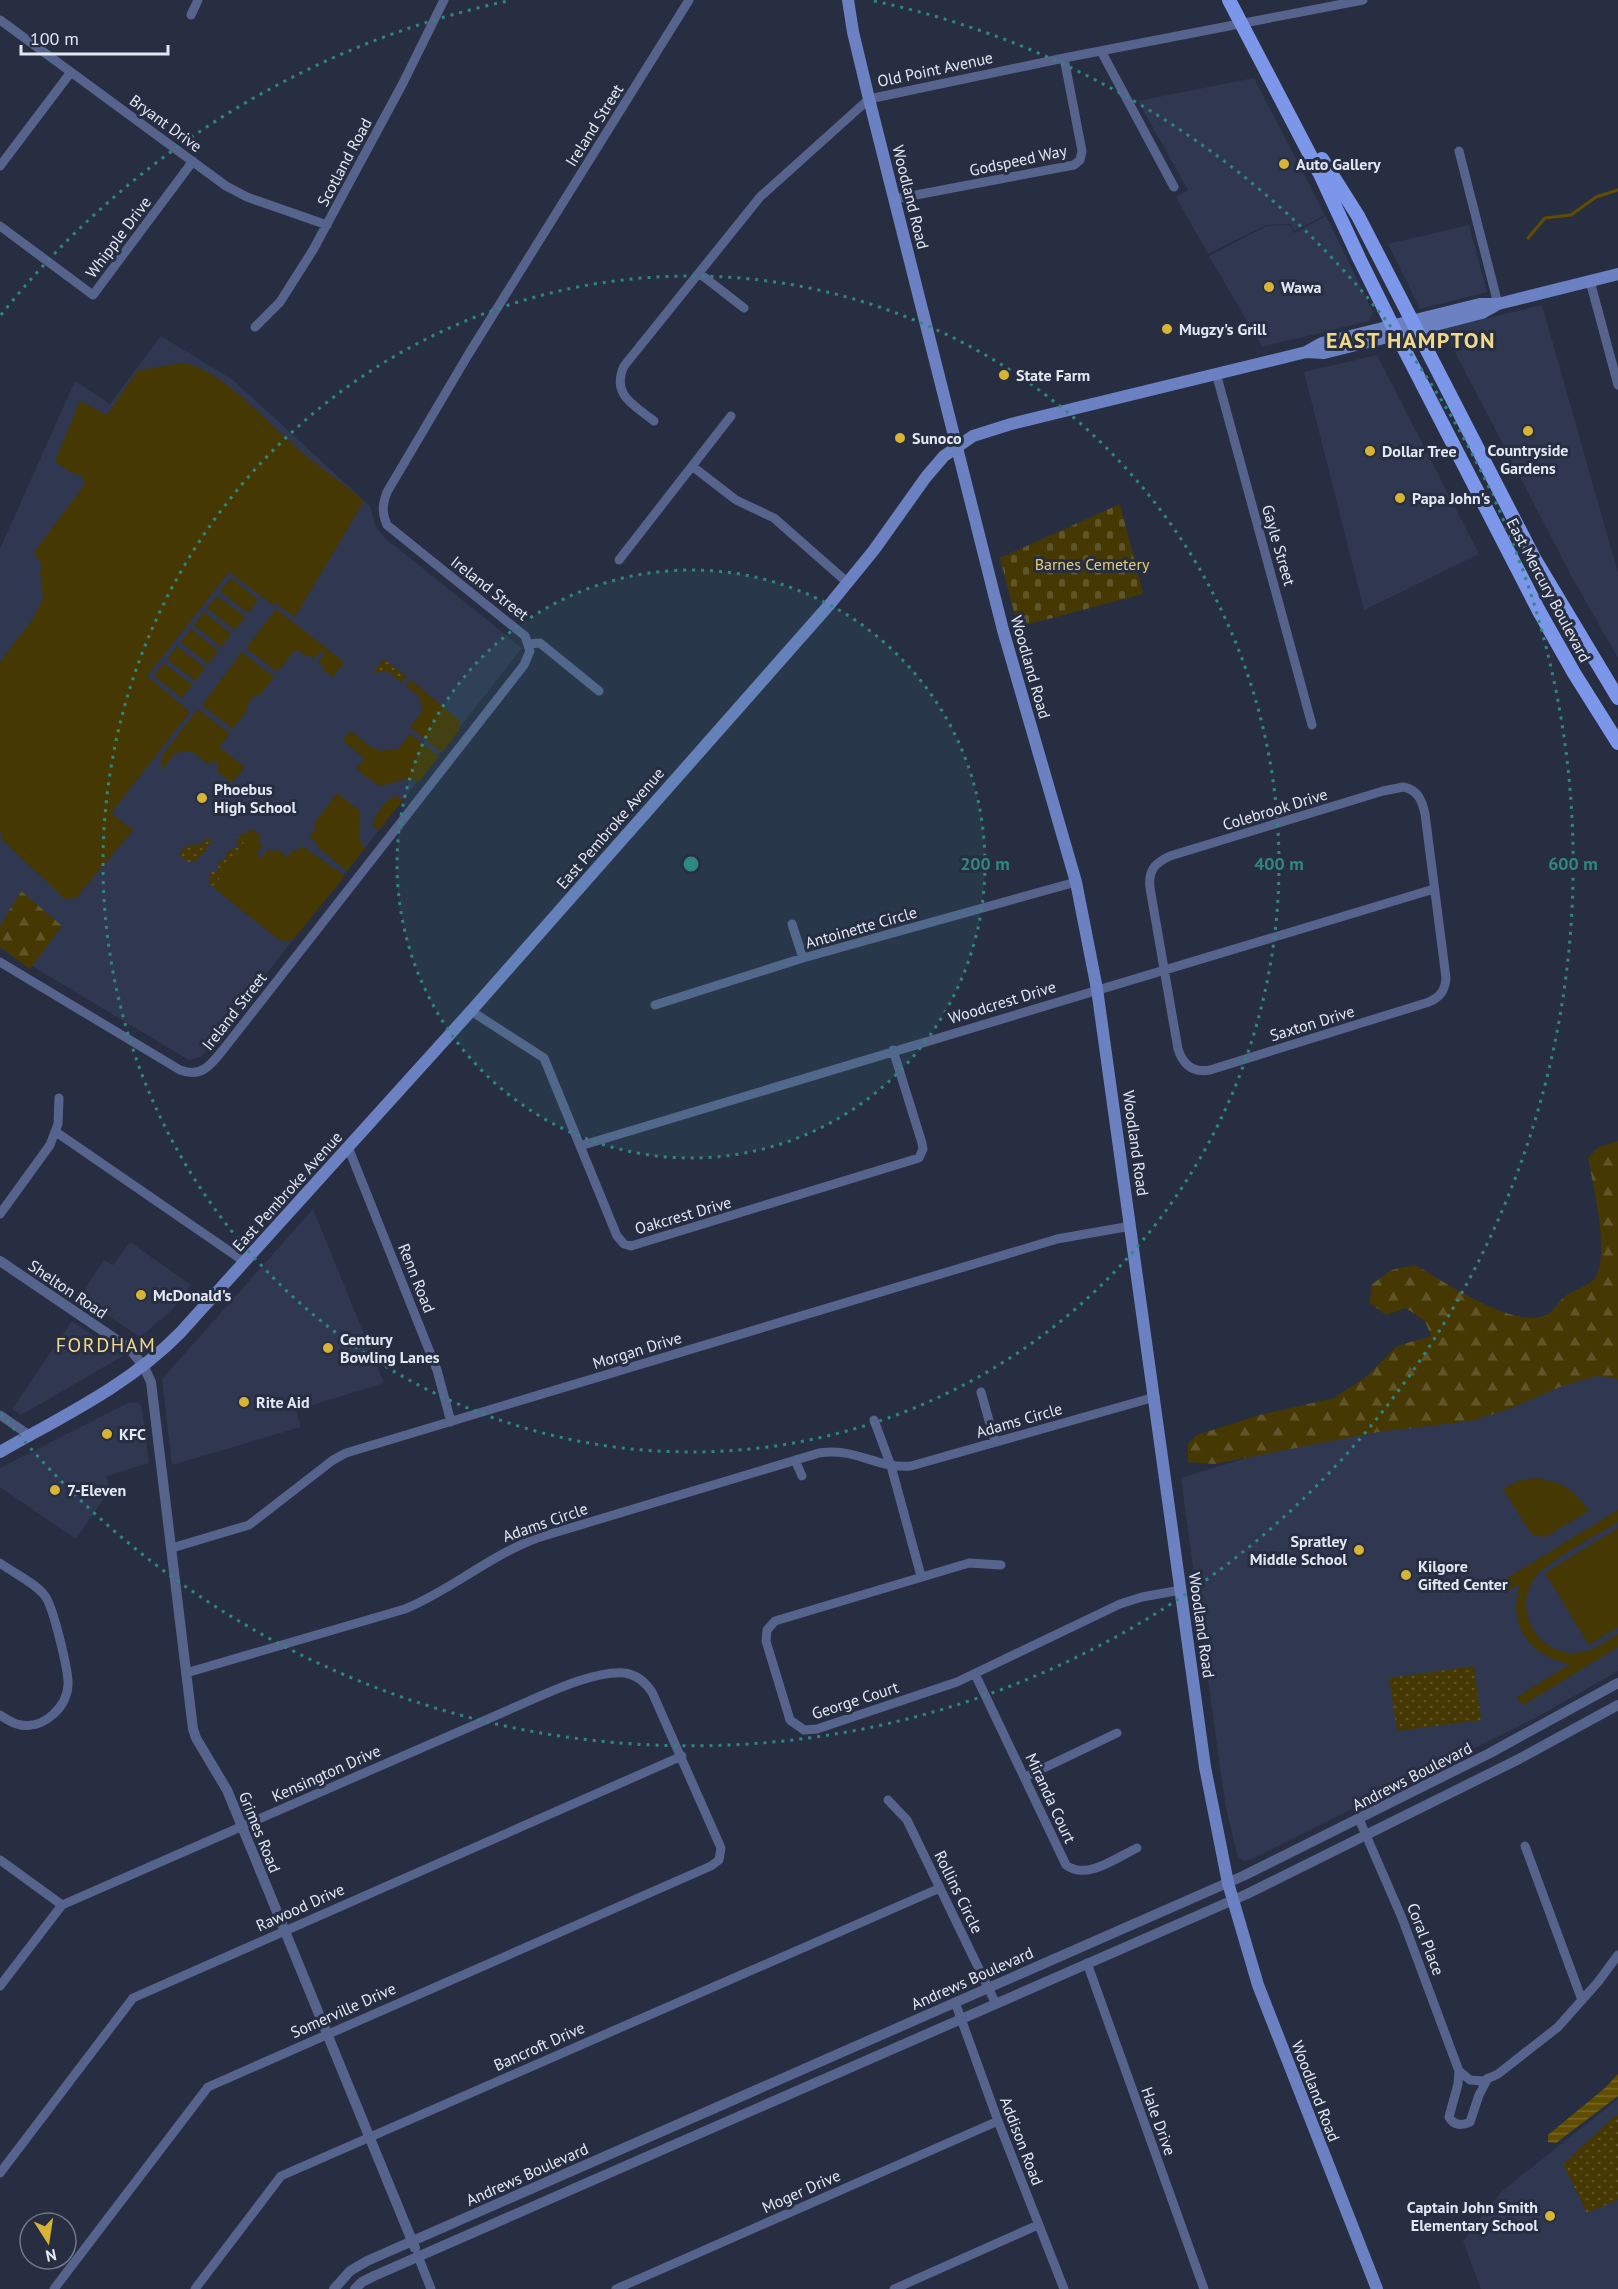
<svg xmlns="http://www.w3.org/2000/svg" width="1618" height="2289" viewBox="0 0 1618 2289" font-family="'PT Sans',sans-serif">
	<defs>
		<pattern id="forest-firs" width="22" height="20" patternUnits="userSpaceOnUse" patternTransform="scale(1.5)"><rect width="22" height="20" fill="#463802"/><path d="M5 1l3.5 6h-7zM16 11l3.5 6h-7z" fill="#605528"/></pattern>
		<pattern id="cemetery-stones" width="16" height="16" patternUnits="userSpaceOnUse" patternTransform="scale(1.5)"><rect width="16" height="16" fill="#463802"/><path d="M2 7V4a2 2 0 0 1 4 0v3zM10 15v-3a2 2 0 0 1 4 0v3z" fill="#605528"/></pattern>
		<pattern id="park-dots" width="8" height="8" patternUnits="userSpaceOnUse" patternTransform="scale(1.5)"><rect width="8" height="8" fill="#463802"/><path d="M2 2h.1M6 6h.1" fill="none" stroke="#605528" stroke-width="1.8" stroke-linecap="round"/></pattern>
		<pattern id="water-rules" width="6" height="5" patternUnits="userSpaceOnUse" patternTransform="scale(1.5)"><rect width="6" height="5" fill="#604d00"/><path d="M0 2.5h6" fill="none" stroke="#766726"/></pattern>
	</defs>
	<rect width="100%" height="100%" fill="#272e42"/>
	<path fill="#2f3850" d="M1254 78 1325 215 1294 231 1290 224 1266 225 1208 254 1176 197 1188 190 1138 101Z
		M1326 216 1373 312 1369 321 1262 347 1209 256 1267 226 1289 225 1294 233Z
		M1469 225 1487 292 1420 309 1388 244Z
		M1542 305 1618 573V658L1573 579 1443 329Z
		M161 336 233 380 370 506 376 527 385 538 522 648 201 1057 189 1060 0 947V549L75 381 110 404Z
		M1377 355 1479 554 1364 610 1304 372Z
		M313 1209 384 1383 296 1410 301 1427 172 1465 162 1379Z
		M130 1242 191 1285 170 1312 140 1337 80 1297 104 1260 113 1265Z
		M72 1321 123 1356 21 1415 12 1409Z
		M1605 1347 1618 1358V1671L1539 1716 1250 1860 1245 1861 1238 1858 1226 1808 1220 1768 1181 1478Z
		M130 1402 139 1403 142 1408 149 1463 107 1476 109 1491 76 1539 0 1487V1468Z
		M1618 2099V2289H1481L1463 2241 1502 2191Z"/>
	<path fill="#463802" d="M180 363C215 363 271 426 298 449 319 467 343 483 364 501L295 617 275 603 273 605 229 572 147 676 190 712 111 813 133 830 76 898 65 899 0 838 3 834 0 832V662L34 617 43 598 40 571 42 566 34 552 85 484 81 476 68 471 55 461 80 401 107 415 137 371Z
		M231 578 258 600 248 613 220 591Z
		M217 596 245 617 235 630 207 608Z
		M276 609 344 662 333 677 322 669 324 667 318 662 324 654 321 651 314 659 309 655 307 657 296 649 277 672 246 648Z
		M204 612 231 634 221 647 194 625Z
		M191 629 218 651 208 664 181 642Z
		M177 646 205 668 195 681 167 659Z
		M242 652 274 677 259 696 255 694 246 707 248 709 233 729 202 705Z
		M164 663 192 685 182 698 154 676Z
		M411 680 459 720V730L442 753 410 727 422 712 420 697 406 686Z
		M198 709 230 734 219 747 245 767 232 783 218 772 217 761 208 764 191 751 175 753 162 770 161 757Z
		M350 731 374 749 376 748 380 751 398 749 410 734 439 756 419 782 407 779 379 786 356 769 364 759 343 740Z
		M337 793 360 811 359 839 365 848 347 871 317 847 318 844 309 837 316 828 313 825Z
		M396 796 403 800 378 831 373 826C373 816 386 799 396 796Z
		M251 829 261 836 258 841 263 845 256 854 261 858 269 849 274 853 277 849 287 857 294 849 298 851 302 846 345 876 293 940 284 941 278 939 210 885 214 886 243 845 246 834Z
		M1537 1478C1565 1483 1573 1489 1589 1511L1545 1537 1532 1535 1503 1489 1517 1481Z
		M1618 1510V1522C1597 1535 1547 1561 1534 1579 1513 1608 1536 1652 1572 1653 1589 1654 1604 1643 1618 1634V1647L1523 1705 1517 1697 1570 1664C1529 1656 1507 1625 1520 1584L1507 1591 1501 1582Z
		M1618 1528V1627L1589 1645 1545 1573Z"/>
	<path fill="url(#forest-firs)" d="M21 891 62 926 30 969 0 947V926Z
		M1618 1141V1379L1598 1376 1562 1386 1509 1409 1471 1421 1378 1432 1214 1464 1188 1462V1444L1197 1435 1256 1416 1334 1398 1367 1376 1397 1346 1431 1336 1425 1321 1406 1308 1386 1315 1370 1303 1371 1285 1391 1270 1415 1265C1443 1281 1512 1328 1544 1316 1554 1313 1558 1300 1567 1295 1575 1289 1588 1287 1594 1279 1611 1257 1593 1185 1588 1158L1599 1147Z"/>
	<path fill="url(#cemetery-stones)" d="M1120 504 1143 594 1018 627 1000 558Z"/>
	<path fill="url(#park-dots)" d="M384 659 407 677 402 683 387 671 372 673Z
		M242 834H246L243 845 214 886 210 885 209 874 212 871H217L219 867 217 864 221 860 224 861 227 852 237 847V838Z
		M208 836 211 843 196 861 188 862 179 855 186 845 202 844Z
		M1474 1666 1481 1720 1397 1731 1389 1678Z
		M1618 2115V2200L1587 2213 1563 2164 1613 2118Z"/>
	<path fill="url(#water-rules)" d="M1618 2074V2096L1556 2143 1548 2142V2135L1605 2088Z"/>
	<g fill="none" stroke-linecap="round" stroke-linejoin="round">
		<path stroke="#604d00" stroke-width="3" d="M1528 238 1545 218 1571 215 1596 197 1618 190"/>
		<path stroke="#56648d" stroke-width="9" d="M191 15 198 0
			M0 20 226 186 247 197 327 225
			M1101 51 1174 187
			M1459 151 1498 304
			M0 166 71 72
			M895 199 1074 165 1080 160 1082 151 1064 58
			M0 226 93 295 193 161
			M699 273 744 308
			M1590 281 1618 385
			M255 327 280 302 313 250 403 83 444 0
			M1216 373 1312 725
			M654 421C634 405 611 395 624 366L760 197 869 99 1064 58 1363 0
			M692 466 736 500 774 518 848 583
			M619 560 731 416
			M529 644 540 643 599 691
			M1403 787C1418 790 1422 800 1425 814L1446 978C1445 991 1440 997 1429 1002L1210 1070C1193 1073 1183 1065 1178 1049L1150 888C1148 870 1155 863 1170 856L1383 791Z
			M792 924 803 958
			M0 962 180 1070C203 1079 213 1062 226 1046L524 665 530 651 525 636 387 525C382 513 382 505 387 492L468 355 689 0
			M655 1005 803 958 1076 882
			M471 1011 544 1058 617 1236 624 1244 631 1246 919 1158 923 1149 922 1143 893 1050
			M56 1132 245 1262
			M580 1146 1434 889
			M348 1147 437 1370 451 1422
			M0 1214 50 1145 58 1124 59 1098
			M981 1392 995 1442
			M0 1415 29 1435
			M874 1420 891 1466 921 1576
			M795 1460 802 1476
			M172 1548 249 1525 333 1460 346 1453 1057 1239 1131 1226
			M0 1563C12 1572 37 1584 45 1596 53 1606 69 1672 68 1685 67 1707 44 1729 21 1725 13 1724 6 1719 0 1715
			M1001 1565 969 1563 775 1621 767 1630 766 1641 790 1720 804 1730 817 1729 957 1682 1120 1604 1142 1597 1181 1590
			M186 1673 405 1609C451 1590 489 1556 537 1538L819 1453C855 1447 877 1469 911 1466L1155 1397
			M975 1674 1066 1865C1087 1881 1117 1857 1137 1848
			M1025 1777 1117 1733
			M888 1800 907 1820 996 2004
			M1359 1819 1402 1918 1459 2071 1470 2080 1483 2081 1498 2074 1558 2027 1598 1982 1618 1955
			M1525 1846 1582 2000
			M0 1860 62 1905
			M1087 1963 1204 2289
			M0 1986 62 1905 529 1701C554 1690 598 1670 625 1673 637 1675 646 1683 652 1692L721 1848 719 1860 711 1866 208 2087 54 2289
			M955 2002 998 2121 1064 2289
			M1459 2071 1458 2084 1449 2117C1454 2126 1462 2126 1470 2122L1479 2095 1488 2078
			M0 2173 133 1998 682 1756
			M418 2256 431 2289
			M195 2289 281 2176 940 1888
			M616 2289 998 2121
			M894 2289 1038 2225"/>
		<path stroke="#56648d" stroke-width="10" d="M0 1261 130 1349 144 1367 151 1382 193 1729 196 1738 227 1790 415 2248
			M334 2289 350 2271 367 2261 1243 1876 1490 1753 1618 1683
			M355 2289 362 2282 374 2276 1247 1894 1517 1760 1618 1705"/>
		<path stroke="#6b81c2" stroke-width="12" d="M848 0 853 32 869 99 1003 630 1076 882 1097 989 1205 1767 1228 1883 1258 1985 1377 2289
			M1306 352 1322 343 1480 304H1498L1618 274
			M0 1452C63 1416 129 1385 180 1333L471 1011 830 604 874 550 926 477 944 456 973 436 1011 424 1282 358 1306 352 1324 353 1416 330 1482 313 1498 304"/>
		<path stroke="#7c97ea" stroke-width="14" d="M1229 0 1321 176 1359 258 1402 345 1539 611 1574 673 1618 743
			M1322 159 1358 216 1534 558 1618 698"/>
	</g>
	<circle cx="691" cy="864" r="294" fill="#2f8782" fill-opacity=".12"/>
	<g fill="none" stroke="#2f8782" stroke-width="3" stroke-dasharray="3 6">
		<circle cx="691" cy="864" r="294"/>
		<circle cx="691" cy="864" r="588"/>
		<path d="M1 315A882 882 0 0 1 508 1M874 1A882 882 0 1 1 1 1413"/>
	</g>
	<g fill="#d7b434" stroke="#272e42" stroke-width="2">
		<circle cx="1284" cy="164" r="6"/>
		<circle cx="1269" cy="287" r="6"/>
		<circle cx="1167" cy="329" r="6"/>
		<circle cx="1004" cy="375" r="6"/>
		<circle cx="1528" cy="431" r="6"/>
		<circle cx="900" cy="438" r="6"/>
		<circle cx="1370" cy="451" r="6"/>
		<circle cx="1400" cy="498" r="6"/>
		<circle cx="202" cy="798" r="6"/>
		<circle cx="141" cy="1295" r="6"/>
		<circle cx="328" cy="1348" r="6"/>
		<circle cx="244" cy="1402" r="6"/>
		<circle cx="107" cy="1434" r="6"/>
		<circle cx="55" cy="1490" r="6"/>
		<circle cx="1359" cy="1550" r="6"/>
		<circle cx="1406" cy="1575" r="6"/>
		<circle cx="1550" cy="2216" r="6"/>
	</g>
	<g text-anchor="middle" stroke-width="6" stroke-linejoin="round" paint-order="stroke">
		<g font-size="16" fill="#e2e7f4" stroke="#272e42">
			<text transform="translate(935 69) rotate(-12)" y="6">Old Point Avenue</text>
			<text transform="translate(166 123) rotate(36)" y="6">Bryant Drive</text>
			<text transform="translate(594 125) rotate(-58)" y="6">Ireland Street</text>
			<text transform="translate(1018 160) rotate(-12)" y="6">Godspeed Way</text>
			<text transform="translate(344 162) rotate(-62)" y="6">Scotland Road</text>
			<text transform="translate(911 197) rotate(76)" y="6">Woodland Road</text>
			<text transform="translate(118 237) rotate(-53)" y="6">Whipple Drive</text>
			<text transform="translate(1279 545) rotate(74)" y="6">Gayle Street</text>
			<text transform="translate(490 588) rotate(38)" y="6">Ireland Street</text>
			<text transform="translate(1549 590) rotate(62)" y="6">East Mercury Boulevard</text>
			<text transform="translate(1031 667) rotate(74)" y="6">Woodland Road</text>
			<text transform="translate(1275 809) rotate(-17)" y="6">Colebrook Drive</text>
			<text transform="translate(610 828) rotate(-49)" y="6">East Pembroke Avenue</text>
			<text transform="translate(861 927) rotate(-16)" y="6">Antoinette Circle</text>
			<text transform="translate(1002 1002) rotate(-17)" y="6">Woodcrest Drive</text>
			<text transform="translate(234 1011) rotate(-52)" y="6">Ireland Street</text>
			<text transform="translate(1312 1023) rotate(-17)" y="6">Saxton Drive</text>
			<text transform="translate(1136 1143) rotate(82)" y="6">Woodland Road</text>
			<text transform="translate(287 1191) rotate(-48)" y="6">East Pembroke Avenue</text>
			<text transform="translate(683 1215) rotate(-16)" y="6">Oakcrest Drive</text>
			<text transform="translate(417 1278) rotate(68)" y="6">Renn Road</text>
			<text transform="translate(68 1289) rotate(34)" y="6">Shelton Road</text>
			<text transform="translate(637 1350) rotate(-17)" y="6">Morgan Drive</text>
			<text transform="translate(1019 1420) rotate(-16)" y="6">Adams Circle</text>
			<text transform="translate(545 1522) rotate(-19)" y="6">Adams Circle</text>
			<text transform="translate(1202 1625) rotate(82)" y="6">Woodland Road</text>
			<text transform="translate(855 1700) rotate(-18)" y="6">George Court</text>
			<text transform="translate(326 1773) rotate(-24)" y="6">Kensington Drive</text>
			<text transform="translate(1412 1776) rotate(-27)" y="6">Andrews Boulevard</text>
			<text transform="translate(1051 1798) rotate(65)" y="6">Miranda Court</text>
			<text transform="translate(260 1832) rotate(68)" y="6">Grimes Road</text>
			<text transform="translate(959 1892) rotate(64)" y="6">Rollins Circle</text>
			<text transform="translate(300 1907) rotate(-24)" y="6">Rawood Drive</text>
			<text transform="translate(1426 1939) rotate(69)" y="6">Coral Place</text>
			<text transform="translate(972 1978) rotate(-24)" y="6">Andrews Boulevard</text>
			<text transform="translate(343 2010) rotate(-24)" y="6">Somerville Drive</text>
			<text transform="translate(539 2046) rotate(-24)" y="6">Bancroft Drive</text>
			<text transform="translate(1316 2091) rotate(69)" y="6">Woodland Road</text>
			<text transform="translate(1159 2121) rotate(70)" y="6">Hale Drive</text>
			<text transform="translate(1022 2141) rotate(69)" y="6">Addison Road</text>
			<text transform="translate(527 2174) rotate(-24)" y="6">Andrews Boulevard</text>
			<text transform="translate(801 2191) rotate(-24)" y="6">Moger Drive</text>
		</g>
		<g font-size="16" font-weight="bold" fill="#e2e7f4" stroke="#272e42" text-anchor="start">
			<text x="1296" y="170">Auto Gallery</text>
			<text x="1281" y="293">Wawa</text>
			<text x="1179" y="335">Mugzy's Grill</text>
			<text x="1016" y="381">State Farm</text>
			<text x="912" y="444">Sunoco</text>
			<text x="1528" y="456" text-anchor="middle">Countryside<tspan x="1528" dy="18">Gardens</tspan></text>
			<text x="1382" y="457">Dollar Tree</text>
			<text x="1412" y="504">Papa John's</text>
			<text x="214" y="795">Phoebus<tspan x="214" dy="18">High School</tspan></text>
			<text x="153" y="1301">McDonald's</text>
			<text x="340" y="1345">Century<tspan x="340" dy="18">Bowling Lanes</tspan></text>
			<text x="256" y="1408">Rite Aid</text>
			<text x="119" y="1440">KFC</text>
			<text x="67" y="1496">7-Eleven</text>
			<text x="1347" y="1547" text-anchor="end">Spratley<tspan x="1347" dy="18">Middle School</tspan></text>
			<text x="1418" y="1572">Kilgore<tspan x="1418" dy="18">Gifted Center</tspan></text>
			<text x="1538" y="2213" text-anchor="end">Captain John Smith<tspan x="1538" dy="18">Elementary School</tspan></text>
		</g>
		<g font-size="16" fill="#e7cb6c" stroke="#272e42">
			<text x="1092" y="570">Barnes Cemetery</text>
		</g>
		<g font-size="20" letter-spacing="1.5" fill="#f0d88b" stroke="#272e42">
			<text x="106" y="1352">FORDHAM</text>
		</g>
		<g font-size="22" font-weight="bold" letter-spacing="1.5" fill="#f0d88b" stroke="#272e42">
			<text x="1411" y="348">EAST HAMPTON</text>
		</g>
	</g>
	<circle cx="691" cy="864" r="9" fill="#2f8782" stroke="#272e42" stroke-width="3"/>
	<g font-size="18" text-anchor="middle" font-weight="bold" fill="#2f8782" stroke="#272e42" stroke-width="6" stroke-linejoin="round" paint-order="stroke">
		<text x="985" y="870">200 m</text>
		<text x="1279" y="870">400 m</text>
		<text x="1573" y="870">600 m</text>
	</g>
	<g transform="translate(48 2241) rotate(168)"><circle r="28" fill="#272e42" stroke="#727889" stroke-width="1.5"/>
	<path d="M0-4.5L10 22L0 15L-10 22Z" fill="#d7b434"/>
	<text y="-9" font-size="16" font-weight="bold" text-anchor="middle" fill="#e2e7f4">N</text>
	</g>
	<path d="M21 45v9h147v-9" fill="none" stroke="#e2e7f4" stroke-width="3"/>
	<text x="30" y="45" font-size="18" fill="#e2e7f4" stroke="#272e42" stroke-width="4.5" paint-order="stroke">100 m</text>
</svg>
